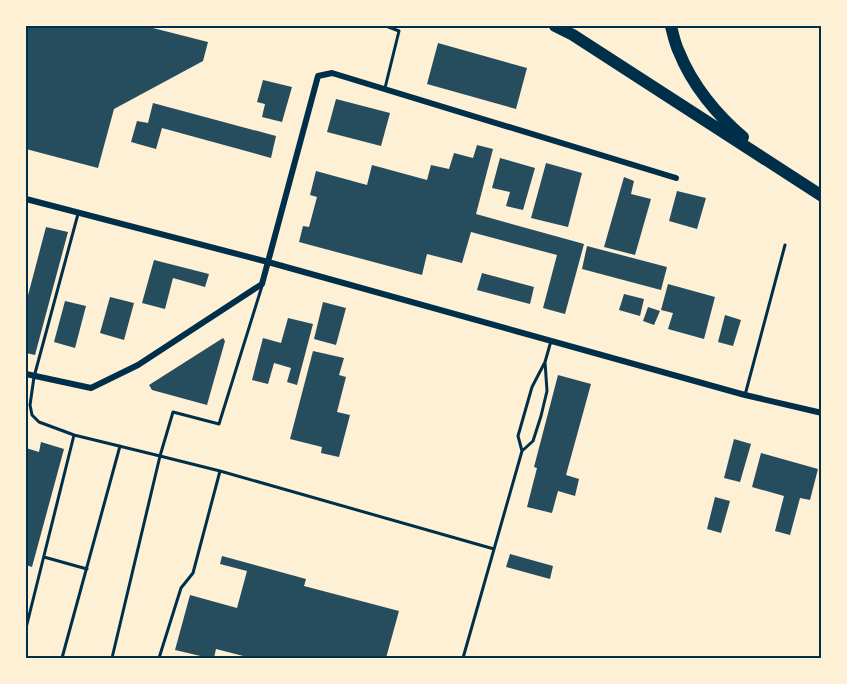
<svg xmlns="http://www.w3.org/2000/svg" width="847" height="684" viewBox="0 0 847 684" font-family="Signika,sans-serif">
	<rect width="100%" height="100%" fill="#fdf0d5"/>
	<path fill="#264d5e" d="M26 26H120L131 28 137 26H145L208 42 203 61 114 109 98 168 26 149Z
		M438 43 527 68 516 109 427 84Z
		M263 80 292 87 282 122 262 117 265 104 257 102Z
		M336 99 390 113 381 146 327 132Z
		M153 103 276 136 271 158 162 128 156 149 131 142 137 121 148 123Z
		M477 145 493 149 476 214 584 244 565 314 543 308 557 255 471 232 462 263 427 254 422 275 299 242 303 226 309 227 317 197 310 195 316 171 367 185 372 165 427 180 431 165 449 169 454 153 473 158Z
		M500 158 535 168 523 210 506 206 510 192 492 188Z
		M546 163 582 173 568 227 531 218Z
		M624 177 634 181 631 194 651 199 635 255 604 247Z
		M677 191 706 198 697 229 669 221Z
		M46 227 68 232 35 355 26 353V303Z
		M587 246 667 267 661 290 582 269Z
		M154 260 209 274 205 287 173 278 165 309 142 303Z
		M482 273 534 287 530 304 477 290Z
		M668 284 715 297 704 339 668 329 673 313 661 310Z
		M624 294 644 299 640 316 619 310Z
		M110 297 134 303 124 340 100 333Z
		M65 301 86 306 75 348 54 342Z
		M323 302 346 308 336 345 314 339Z
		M648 307 660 311 654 325 643 321Z
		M725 315 741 320 733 346 718 342Z
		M288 318 313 324 297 385 287 382 291 368 274 363 268 384 252 380 263 338 281 343Z
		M223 338 225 341 207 405 152 390 149 385Z
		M313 351 344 358 339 375 346 377 337 412 350 415 339 457 321 453 322 447 290 439Z
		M558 375 591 384 566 475 579 479 575 496 558 491 552 513 527 507 537 468 534 467Z
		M734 439 751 444 740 482 724 478Z
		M41 442 64 449 32 567 26 565V448L39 452Z
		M761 453 818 469 810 500 800 498 790 535 775 531 784 496 752 487Z
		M715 497 730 501 721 533 707 529Z
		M510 554 553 566 550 579 506 567Z
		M222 556 306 579 304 586 399 611 386 658H251L216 649 214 658H209L175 650 190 595 237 608 247 571 220 564Z"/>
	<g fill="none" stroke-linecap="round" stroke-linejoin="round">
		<path stroke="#003049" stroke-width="3" d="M385 88 399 31 386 26
			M545 362 532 387 518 436 522 451 533 441 541 416 547 391 545 362 551 341
			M745 395 785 245
			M74 435 160 456 112 658
			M220 471 494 549
			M44 557 87 569
			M26 628 74 435 39 422 32 415 30 405 34 377 78 214
			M62 658 120 446
			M159 658 181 588 193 573 220 471 160 456 173 412 219 424 262 286
			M463 658 522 451"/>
		<path stroke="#003049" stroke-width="6" d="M26 199 268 262 745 395 822 413
			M26 374 91 388 138 365 262 284 318 76 332 73 676 178"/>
		<path stroke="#003049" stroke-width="12" d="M555 26 573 35 822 196
			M671 26C673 34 675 44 679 52 692 85 717 115 743 137"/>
	</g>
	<rect width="847" height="684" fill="none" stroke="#fdf0d5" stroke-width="54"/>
	<rect x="27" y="27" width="793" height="630" fill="none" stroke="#003049" stroke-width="2"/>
</svg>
